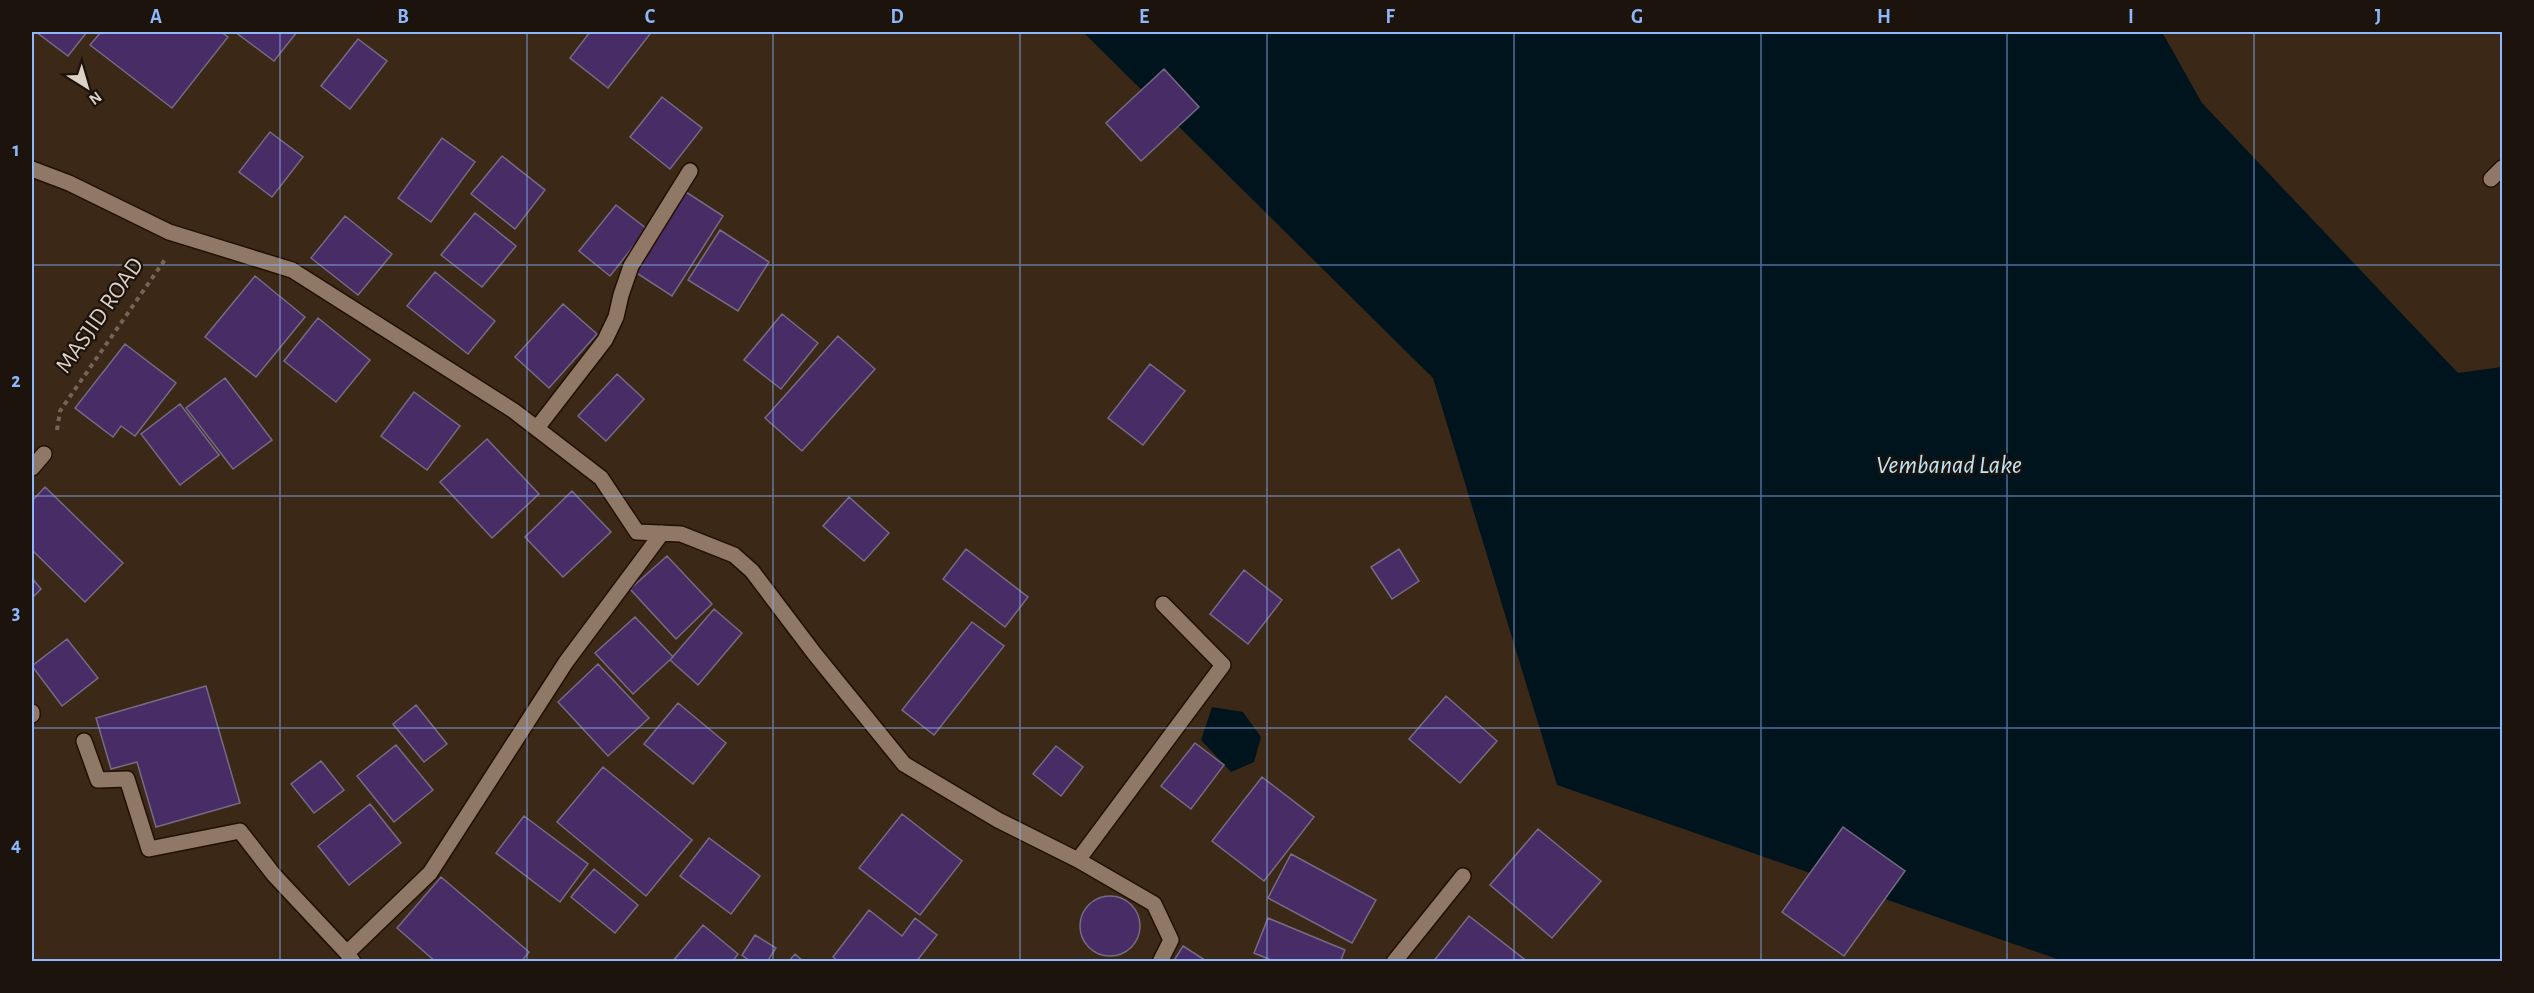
<svg xmlns="http://www.w3.org/2000/svg" width="2534" height="993" viewBox="0 0 2534 993" font-family="'Alegreya Sans',sans-serif">
	<rect width="100%" height="100%" fill="#3b2817"/>
	<path fill="#00141e" d="M1083 32H2162L2202 103 2458 373 2502 367V961H2063L1557 785 1433 378Z
		M1212 707 1243 712 1261 737 1254 762 1231 772 1201 740Z"/>
	<path fill="#482c66" stroke="#756b84" stroke-width="1.5" d="M36 32H87L68 56Z
		M101 32H221L228 37 172 108 90 45Z
		M235 32H297L274 61Z
		M590 32H647L650 34 608 88 570 58Z
		M358 39 387 61 350 109 321 86Z
		M1164 69 1199 107 1141 161 1106 123Z
		M662 97 702 128 670 169 630 137Z
		M270 132 303 157 272 197 239 172Z
		M442 138 475 162 431 222 398 198Z
		M502 156 545 190 515 229 471 194Z
		M686 192 723 216 672 296 635 272Z
		M616 205 647 229 610 276 579 251Z
		M475 213 516 246 482 287 441 255Z
		M345 216 392 254 358 295 311 258Z
		M720 230 769 262 738 311 688 280Z
		M435 272 495 321 468 354 407 306Z
		M255 276 305 317 256 377 205 337Z
		M563 304 597 334 549 388 515 357Z
		M782 314 818 343 781 389 744 360Z
		M318 318 370 360 336 402 284 361Z
		M838 336 875 369 802 451 765 418Z
		M125 344 176 383 135 436 121 426 113 437 75 408Z
		M1150 364 1185 391 1143 445 1108 418Z
		M617 374 644 399 606 441 578 416Z
		M225 378 272 440 233 469 186 408Z
		M414 392 460 426 427 470 381 436Z
		M180 404 219 455 180 485 141 434Z
		M487 439 539 494 492 538 440 482Z
		M45 487 123 563 85 602 32 550V501Z
		M572 491 611 532 563 577 525 537Z
		M849 497 889 533 864 561 823 526Z
		M966 549 1028 597 1005 627 943 579Z
		M1399 549 1419 581 1392 599 1371 567Z
		M667 556 712 604 676 639 630 589Z
		M1244 570 1282 600 1248 644 1210 614Z
		M32 578 41 589 32 598Z
		M714 609 742 633 698 685 670 660Z
		M635 617 673 657 633 694 595 653Z
		M972 622 1004 646 934 735 902 710Z
		M67 639 98 678 62 706 32 666Z
		M598 664 649 718 608 756 558 702Z
		M206 686 240 803 156 827 137 762 111 769 96 718Z
		M1446 696 1497 741 1460 783 1409 739Z
		M678 703 726 743 693 784 644 744Z
		M416 705 447 744 424 762 393 724Z
		M1195 743 1224 765 1191 809 1161 786Z
		M396 745 433 790 394 822 357 776Z
		M1056 746 1083 767 1061 796 1033 774Z
		M321 761 344 790 314 813 291 784Z
		M603 767 692 840 646 896 557 822Z
		M1262 777 1314 817 1264 881 1212 841Z
		M370 804 401 843 349 885 318 846Z
		M902 814 962 861 920 915 859 868Z
		M524 816 588 864 560 902 496 853Z
		M1843 827 1905 871 1844 956 1782 912Z
		M1538 829 1601 881 1552 938 1490 885Z
		M709 838 760 876 731 914 680 876Z
		M1291 854 1376 900 1352 943 1268 898Z
		M594 869 638 905 615 933 571 897Z
		M441 877 529 952 521 962H436L397 928Z
		M1080 926a30 30 0 1 1 60 0a30 30 0 1 1-60 0Z
		M869 910 902 936 915 918 937 935 916 962H839L833 957Z
		M1469 916 1528 962H1433Z
		M1268 918 1345 950 1340 962H1270L1271 960 1254 953Z
		M703 925 738 954 732 962H672Z
		M755 935 776 948 767 962H751L742 955Z
		M1183 946 1208 962H1173Z
		M795 954 804 962H788Z"/>
	<g fill="none" stroke-linecap="round" stroke-linejoin="round">
		<g stroke="#221002" stroke-width="18">
			<path id="minor" d="M32 169 69 183 169 232 292 270 514 411 601 478 637 532 681 534 734 555 752 571 814 653 904 764 998 820 1078 860 1154 904 1171 940 1160 962
				M2491 179 2502 168
				M537 428 605 340 616 317 621 295 631 266 690 171
				M32 468 44 454
				M32 712V715
				M84 741 98 780 127 779 149 849 240 831 274 875 347 953
				M1078 860 1223 665 1163 604
				M353 962 347 953 430 873 566 662 662 533
				M1394 962 1463 876"/>
		</g>
		<path stroke="#756455" stroke-width="4" stroke-dasharray="4.5 4.5" stroke-linecap="butt" d="M57 430 60 411 166 258"/>
		<use href="#minor" stroke="#8f7865" stroke-width="15"/>
	</g>
	<path fill="none" stroke="#8db9fc" stroke-width="1.5" stroke-opacity="0.55" d="M280 32V962M527 32V962M773 32V962M1020 32V962M1267 32V962M1514 32V962M1761 32V962M2007 32V962M2254 32V962M32 265H2502M32 496H2502M32 728H2502"/>
	<g text-anchor="middle" stroke-width="4.5" stroke-linejoin="round" paint-order="stroke">
		<g font-size="24" fill="#ddd0c5" stroke="#1c130c">
			<text transform="translate(99 315) rotate(-55)" y="8">MASJID ROAD</text>
		</g>
		<g font-size="26" font-style="italic" fill="#bce7fa" stroke="#1c130c">
			<text x="1949" y="473">Vembanad Lake</text>
		</g>
	</g>
	<rect width="2534" height="993" fill="none" stroke="#1c130c" stroke-width="66"/>
	<g transform="translate(87 87) rotate(143)" stroke="#1c130c" stroke-width="4.5" paint-order="stroke">
	<path d="M0-4.5L10 22L0 15L-10 22Z" fill="#ddd0c5"/>
	<text y="-9" font-size="16" font-weight="bold" text-anchor="middle" fill="#ddd0c5">N</text>
	</g>
	<rect x="33" y="33" width="2468" height="927" fill="none" stroke="#8db9fc" stroke-width="2"/>
	<g font-size="20" text-anchor="middle" font-weight="bold" fill="#8db9fc">
		<text x="156" y="23">A</text>
		<text x="403" y="23">B</text>
		<text x="650" y="23">C</text>
		<text x="897" y="23">D</text>
		<text x="1144" y="23">E</text>
		<text x="1390" y="23">F</text>
		<text x="1637" y="23">G</text>
		<text x="1884" y="23">H</text>
		<text x="2131" y="23">I</text>
		<text x="2378" y="23">J</text>
		<text x="16" y="156">1</text>
		<text x="16" y="387">2</text>
		<text x="16" y="619">3</text>
		<text x="16" y="851">4</text>
	</g>
</svg>
